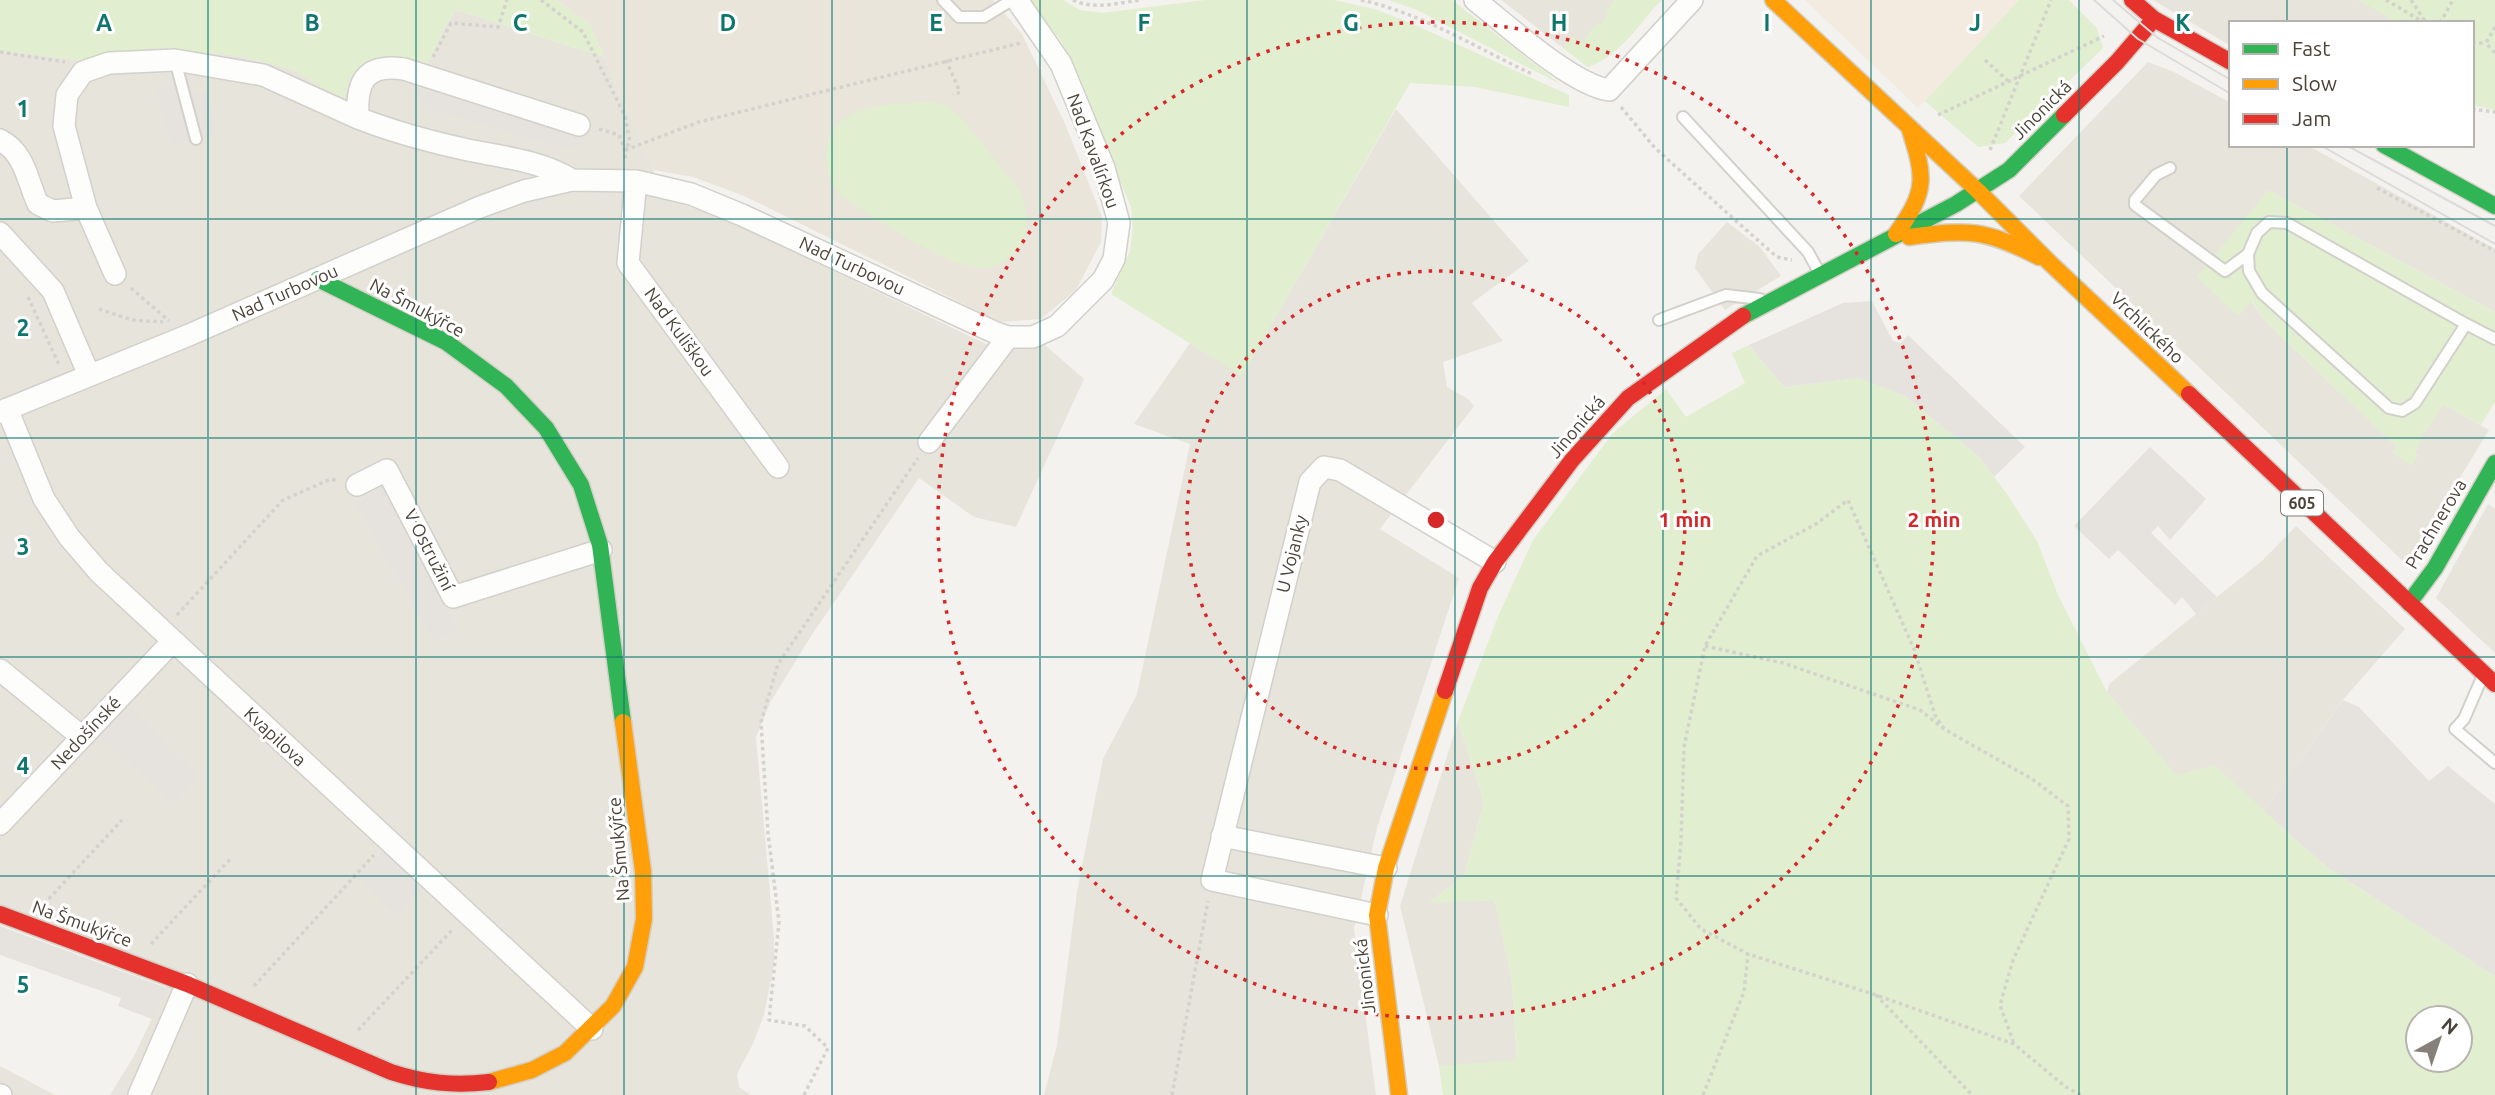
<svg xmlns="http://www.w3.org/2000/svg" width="2495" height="1095" viewBox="0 0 2495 1095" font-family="Ubuntu,sans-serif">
	<rect width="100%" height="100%" fill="#f4f2ee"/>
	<path fill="#e7e4dc" d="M1501 0H1662L1588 67Z
		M2153 0H2358L2390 17 2397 23H2231V46Z
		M457 10 604 57 654 170 652 194 723 218 986 344 1028 349 1045 345 1084 379 1016 527 974 517 919 478 811 636 770 703 756 737 774 938V964L764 1015 753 1044 737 1074 739 1087 751 1095H110L134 1056 175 970 0 905V51L85 61 150 48 234 55 291 69 344 100 350 78 361 66 375 58 397 56 419 65 428 63 447 23Z
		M2148 62 2174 72 2231 103V145H2307L2495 249V312L2268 190 2238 315 2251 301 2265 321 2397 447 2392 452 2412 465 2418 455 2415 453 2420 439 2443 404 2489 430 2407 565 2019 196Z
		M1396 109 1529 261 1472 303 1503 341 1443 362 1447 387 1468 399 1474 406 1380 529 1459 578 1377 828 1354 929 1376 1095H1044L1057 1045 1077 892 1103 759 1137 694 1190 444 1134 424 1190 343 1242 375Z
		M1727 222 1760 247 1781 276 1725 310 1695 268 1698 254Z
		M2488 504 2495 509V653L2436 598Z
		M2296 526 2405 629 2342 701 2264 811 2214 765 2176 776 2107 692 2109 684 2263 560Z
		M1458 721 1484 802 1464 876 1430 902 1495 900 1512 982 1517 1061 1439 1066 1400 906Z
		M0 1066 55 1095H0Z"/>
	<path fill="#f3ebdf" d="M1805 0H2019L1918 108Z"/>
	<path fill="#e6e2de" d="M383 486 458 630 434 642 356 503Z
		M126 704 198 775 174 804 96 733Z
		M385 849 425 886 397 916 357 879Z
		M0 926 167 988 152 1019 118 1006 121 998 0 955Z"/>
	<path fill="#eae5da" d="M556 0H993L1022 34 1066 126 1102 217 1101 242 1076 290 1041 319 1000 322 744 196 693 177 654 170 589 23Z"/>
	<path fill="#e1eecf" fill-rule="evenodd" d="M0 0H556L589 23 604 57 457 10 447 23 428 63 419 65 397 56 375 58 361 66 350 78 344 100 291 69 234 55 150 48 85 61 0 51Z
		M1026 0H1063L1080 10 1102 13 1205 0H1334L1378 10 1413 24 1569 95V107L1475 87 1410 83 1242 376 1111 294 1130 251 1133 228 1131 207 1060 39Z
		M1388 0H1452L1562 85 1417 10Z
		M1614 0H1661C1639 24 1620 56 1588 67L1563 48 1572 36 1581 43 1595 26 1605 20 1608 8Z
		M2019 0H2069L2097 28 2103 48 2005 143 1978 147 1925 101Z
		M2358 0H2495V110L2472 105V23H2398Z
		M929 101 944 104 959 115 1021 192C1028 212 1031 235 1015 252 1007 261 994 268 982 268 949 270 869 213 839 195 817 161 821 125 862 110 882 103 908 104 929 101Z
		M2268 190 2495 312V402L2481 425 2443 404 2428 429H2426L2415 452 2418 455 2412 466 2392 453 2397 447 2265 321 2252 301 2238 316 2197 277Z
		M1749 345 1784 387 1859 378 1905 396 1978 456 2007 494 2037 541 2058 595 2107 692 2176 775 2214 765 2327 867 2495 976V1095H1443L1439 1066 1517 1060 1512 982 1495 900 1429 903 1464 876 1484 802 1458 721 1497 619 1533 540 1613 433 1666 389 1686 417 1745 383 1732 353ZM2418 1018H2460V1060H2418Z"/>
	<path fill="#e6e3df" d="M165 74 191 76 188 85 192 95 207 90 218 133 172 146 156 91 170 85Z
		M410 82 586 132 583 141 573 147 563 148 429 109Z
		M1872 301 1893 341 1901 343 1908 335 2025 447 1994 477 1978 456 1905 396 1859 378 1784 387 1749 345 1843 303Z
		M2150 447 2206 499 2170 540 2158 526 2151 533 2217 597 2196 614 2182 597 2175 605 2118 550 2109 559 2074 526Z
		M2343 700 2359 707 2429 781 2448 766 2495 804V976L2327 867 2264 811Z"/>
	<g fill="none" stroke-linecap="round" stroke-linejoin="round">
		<g stroke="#d2d0cb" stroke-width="14">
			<path id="lane" d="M943 0 959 17H984L1012 0
				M175 60 196 139
				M1683 117 1808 252 1819 272
				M2170 168 2156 175 2135 200V205L2225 271 2248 254 2257 233 2269 222 2287 223 2466 324 2415 403 2402 411 2389 408 2262 293 2249 271 2248 254
				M1659 320 1726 295 1760 299
				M2466 324 2495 339
				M2481 680 2464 719 2455 729 2495 763"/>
		</g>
		<g stroke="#d2d0cb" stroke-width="24">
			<path id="street" d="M1475 0C1507 25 1571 84 1609 90L1692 0
				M0 140C25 153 27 180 38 204L53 211 86 208 115 274
				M572 180C541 161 503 157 468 150 431 142 394 132 358 118 356 83 364 63 404 69L579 125
				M636 181 628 263 778 467
				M86 208 64 126 67 95 83 72 109 63 175 60 263 75 358 118
				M0 233 53 291 89 375
				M7 409 44 499 69 537 99 572 592 1029
				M0 412 189 335 480 207 524 191 572 180 636 181 691 194 742 215 996 333 1008 337H1033L1057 326 1103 280 1114 259 1119 223 1104 168 1061 64 1017 0
				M929 442 1008 337
				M357 485 387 470 453 597 601 550
				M0 670 82 737
				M0 824 172 642
				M1222 836 1386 868
				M1377 915 1212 880 1310 482 1324 467 1340 470 1495 562
				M0 1095H1
				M139 1095 187 984"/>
		</g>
		<g stroke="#d3cfc5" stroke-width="19">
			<path id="fast" d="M2384 145 2495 206
				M318 279 446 342 506 386 546 428 581 485 600 545 623 722
				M1743 316 1956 204 2009 170 2064 115
				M2409 603 2435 568 2495 463"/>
		</g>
		<g stroke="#d3cfc5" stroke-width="19">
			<path id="slow" d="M1773 0 1978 191 2050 263 2189 394
				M1896 234C1928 190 1925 177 1909 127
				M1909 237C1969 229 1984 229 2039 257
				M489 1082 532 1070 565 1053 613 1006 635 967 644 919 643 871 623 722
				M1399 1095 1377 915 1386 868 1445 691"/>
		</g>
		<g stroke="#d3cfc5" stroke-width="19">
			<path id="jam" d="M2132 0 2154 19 2231 62
				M2064 115 2117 62 2154 19
				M2189 394 2495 684
				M1445 691 1480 588 1495 562 1572 460 1628 398 1743 316
				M0 914 187 984 391 1072C425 1083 453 1086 489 1082"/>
		</g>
		<path stroke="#d3d2cc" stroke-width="3.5" stroke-dasharray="3.5 3.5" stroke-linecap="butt" d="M541 0 583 32 625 116 630 142 626 148
			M1073 0C1093 10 1119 3 1140 0
			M1361 0C1421 13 1477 48 1532 74
			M2386 0 2425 23
			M2411 0 2425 21
			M2440 23 2453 0
			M2495 27 2486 43 2495 53
			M2472 43H2486
			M0 52 65 62
			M433 57 451 23 498 27 507 0
			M946 60 960 92 953 95
			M1985 60 2008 81
			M1621 107 1655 148 1735 220 1777 257 1792 260
			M2472 109 2495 112
			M1938 115 2104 36
			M599 129 619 135 625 150V161
			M625 150 699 122 1021 43
			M1990 150 2051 0
			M2377 188 2495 251
			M131 288 169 321
			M28 297 60 367
			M99 309 132 320 163 322
			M177 615 283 500 331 479 338 481
			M1705 646 1783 663 1920 710 1944 729 2032 779 2068 806 2069 839 2013 960 2000 1005 2014 1044
			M1944 729 1935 715 1914 649 1848 500 1816 524 1757 556 1705 646 1684 747 1681 841 1676 898 1701 929 1748 954 1876 995 2014 1044 2066 1087 2081 1095
			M44 904 122 820
			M151 944 232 857
			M254 986 374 855
			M1876 995 1972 1095
			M358 1030 454 928
			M804 1095 828 1048 805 1026 769 1020 779 922 768 833 761 722 778 664 918 458
			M1172 1095 1208 901
			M1703 1095 1744 992 1748 954"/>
		<use href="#lane" stroke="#fdfdfc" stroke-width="10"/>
		<use href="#street" stroke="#fdfdfc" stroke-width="21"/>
		<use href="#fast" stroke="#30b455" stroke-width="16"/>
		<use href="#slow" stroke="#ff9f0a" stroke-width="16"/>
		<use href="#jam" stroke="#e5322d" stroke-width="16"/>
		<path stroke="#dbdbda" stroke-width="2" d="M2094 0 2138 39 2231 94
			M2113 0 2158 38 2231 80
			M2320 145 2495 244
			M2346 145 2495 226"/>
	</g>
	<path fill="none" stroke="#0f766e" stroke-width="2" stroke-opacity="0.55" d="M208 0V1095M416 0V1095M624 0V1095M832 0V1095M1040 0V1095M1247 0V1095M1455 0V1095M1663 0V1095M1871 0V1095M2079 0V1095M2287 0V23M2287 145V1095M0 219H2495M0 438H2495M0 657H2495M0 876H2495"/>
	<g fill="none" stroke="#d62828" stroke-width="3.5" stroke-dasharray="3.5 7">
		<circle cx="1436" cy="520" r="249"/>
		<circle cx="1436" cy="520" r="498"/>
	</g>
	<g text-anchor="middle" stroke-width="6" stroke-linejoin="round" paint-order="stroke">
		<rect fill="#fff" stroke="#817c74" stroke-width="2" x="2281" y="490.5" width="42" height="25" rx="5"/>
		<g font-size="16" font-weight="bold" fill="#4b4439">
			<text x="2302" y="509">605</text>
		</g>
		<g font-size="18" fill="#4b4439" stroke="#fff">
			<text transform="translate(2042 110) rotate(-45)" y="6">Jinonická</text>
			<text transform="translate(1093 151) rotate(70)" y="6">Nad Kavalírkou</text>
			<text transform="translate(852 266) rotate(25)" y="6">Nad Turbovou</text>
			<text transform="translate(285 293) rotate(-24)" y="6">Nad Turbovou</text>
			<text transform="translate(417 308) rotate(28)" y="6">Na Šmukýřce</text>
			<text transform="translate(2147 328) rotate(44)" y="6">Vrchlického</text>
			<text transform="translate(679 332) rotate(54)" y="6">Nad Kuliškou</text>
			<text transform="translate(1577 427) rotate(-49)" y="6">Jinonická</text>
			<text transform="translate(2436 524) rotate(-59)" y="6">Prachnerova</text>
			<text transform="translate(429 550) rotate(63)" y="6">V Ostružiní</text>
			<text transform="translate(1292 554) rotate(-76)" y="6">U Vojanky</text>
			<text transform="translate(86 733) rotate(-47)" y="6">Nedošínské</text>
			<text transform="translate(275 737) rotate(43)" y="6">Kvapilova</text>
			<text transform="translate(619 849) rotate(-95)" y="6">Na Šmukýřce</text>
			<text transform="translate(82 924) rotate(20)" y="6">Na Šmukýřce</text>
			<text transform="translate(1365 976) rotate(-97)" y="6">Jinonická</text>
		</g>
	</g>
	<g font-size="23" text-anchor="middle" font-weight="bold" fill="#0f766e" stroke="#fff" stroke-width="6" stroke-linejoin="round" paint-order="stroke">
		<text x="104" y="31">A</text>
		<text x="312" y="31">B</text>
		<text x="520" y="31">C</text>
		<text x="728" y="31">D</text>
		<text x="936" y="31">E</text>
		<text x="1144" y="31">F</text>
		<text x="1351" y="31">G</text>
		<text x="1559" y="31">H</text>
		<text x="1767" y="31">I</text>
		<text x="1975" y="31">J</text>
		<text x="2183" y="31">K</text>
		<text x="23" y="117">1</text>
		<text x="23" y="336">2</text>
		<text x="23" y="555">3</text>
		<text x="23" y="774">4</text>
		<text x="23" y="993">5</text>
	</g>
	<circle cx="1436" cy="520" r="10" fill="#d62828" stroke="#fff" stroke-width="3.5"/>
	<g font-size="21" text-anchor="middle" font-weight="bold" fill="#d62828" stroke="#fff" stroke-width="6" stroke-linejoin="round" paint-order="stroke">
		<text x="1685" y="527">1 min</text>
		<text x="1934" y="527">2 min</text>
	</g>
	<rect x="2229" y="21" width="245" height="126" fill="#ffffff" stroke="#b7b4b0" stroke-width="2"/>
	<rect x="2243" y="44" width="35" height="10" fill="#30b455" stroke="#b7b4b0" stroke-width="2"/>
	<text x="2292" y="56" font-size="21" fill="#4b4439">Fast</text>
	<rect x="2243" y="79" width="35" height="10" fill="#ff9f0a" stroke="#b7b4b0" stroke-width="2"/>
	<text x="2292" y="91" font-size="21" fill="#4b4439">Slow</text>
	<rect x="2243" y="114" width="35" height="10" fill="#e5322d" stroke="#b7b4b0" stroke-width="2"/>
	<text x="2292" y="126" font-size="21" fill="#4b4439">Jam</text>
	<g transform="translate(2439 1039) rotate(40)"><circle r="33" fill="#ffffff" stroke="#b7b4b0" stroke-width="2"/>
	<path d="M0-5L12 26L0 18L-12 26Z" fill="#868178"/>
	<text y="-10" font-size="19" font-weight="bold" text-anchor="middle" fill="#4b4439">N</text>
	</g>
</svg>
